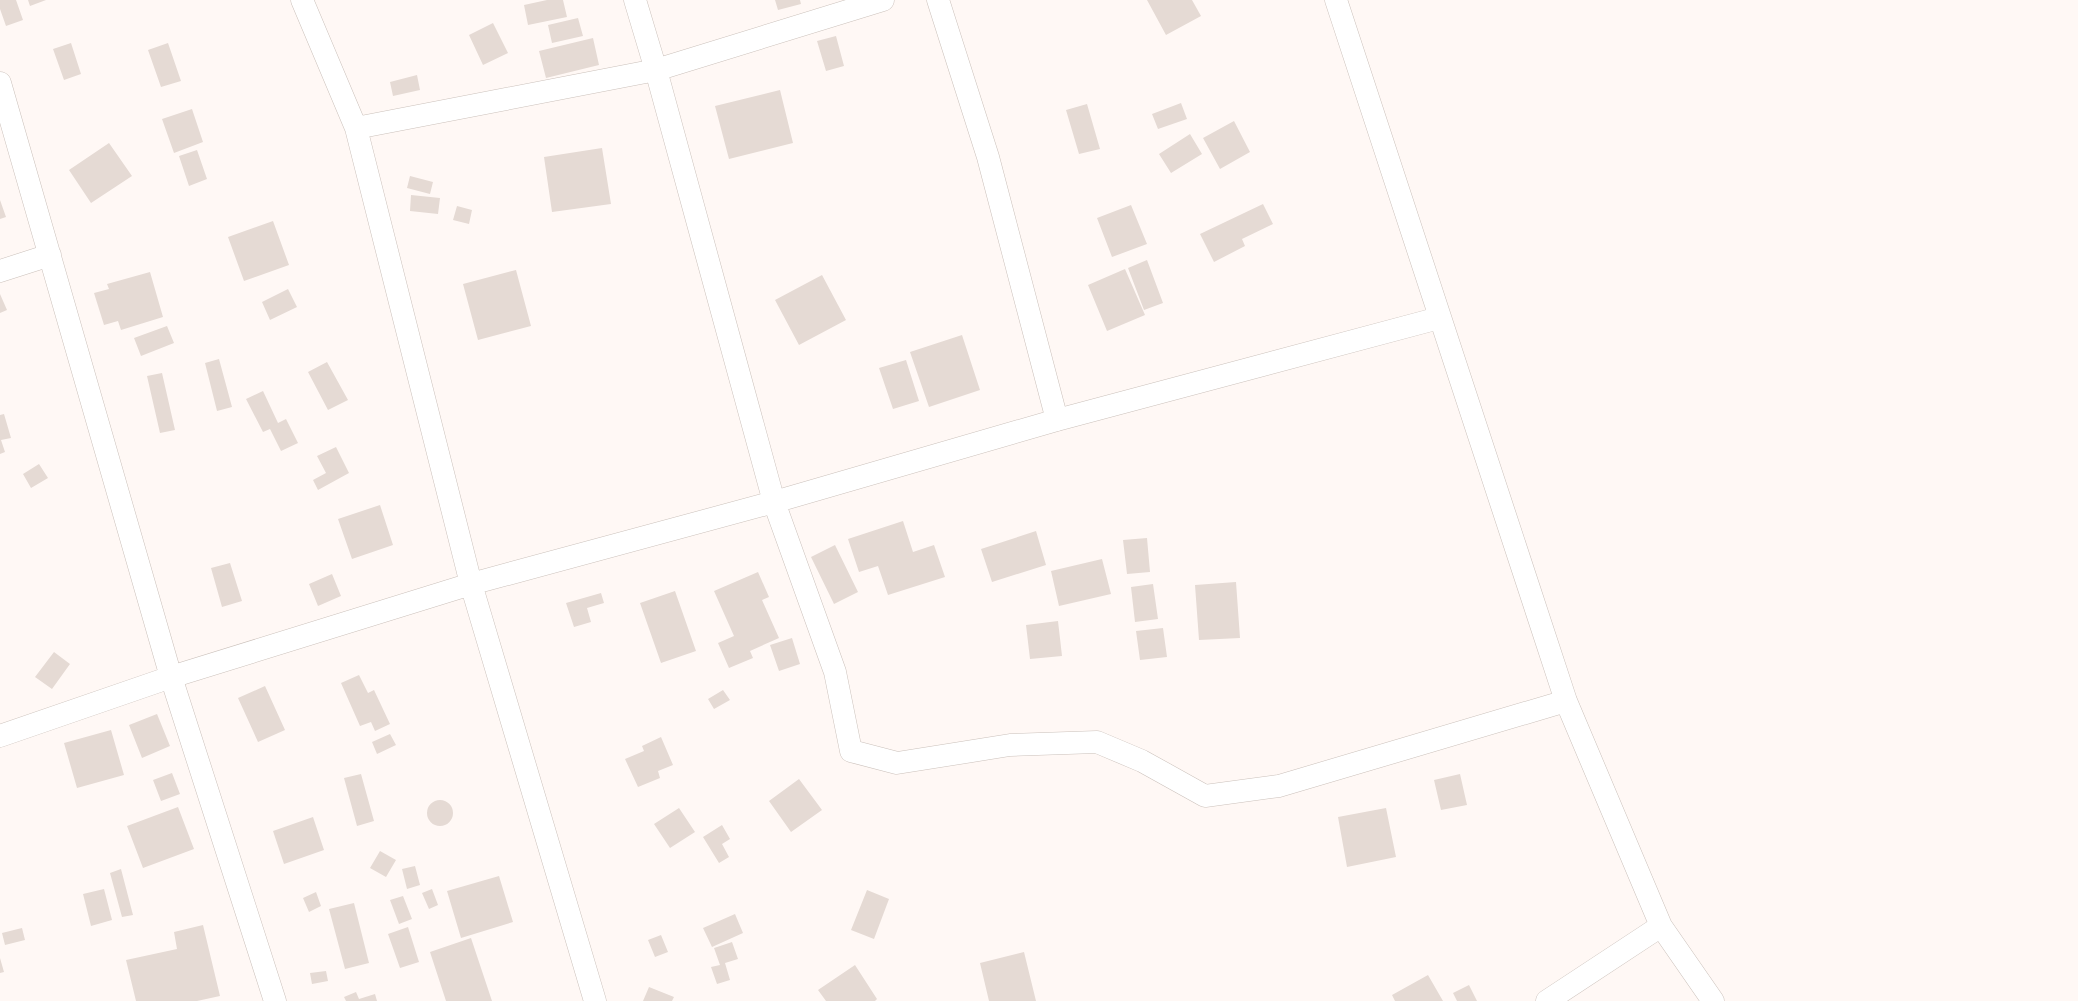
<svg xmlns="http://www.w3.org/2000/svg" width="2078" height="1001" viewBox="0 0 2078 1001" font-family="'Exo 2',sans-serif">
	<rect width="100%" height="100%" fill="#fff8f5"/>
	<path fill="#e5dad4" d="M0 0H16L23 20 6 26 0 9Z
		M28 0H46L30 6Z
		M547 0H563L567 17 528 25 524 5Z
		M775 0H800L801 4 778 10Z
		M1147 0H1192L1201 16 1166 35Z
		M578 18 583 36 552 43 548 25Z
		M493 23 508 53 483 65 469 35Z
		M836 36 844 66 826 71 817 41Z
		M593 38 599 65 546 78 539 51Z
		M71 43 81 74 64 80 53 49Z
		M168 43 181 81 161 87 148 50Z
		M417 75 420 90 393 96 390 82Z
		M780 90 793 143 729 159 715 106Z
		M1181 103 1187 119 1158 129 1152 114Z
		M1087 104 1100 149 1079 154 1066 110Z
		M192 109 203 142 174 153 162 119Z
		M1234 121 1250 152 1220 169 1203 138Z
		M1190 134 1202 154 1171 173 1159 154Z
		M109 143 132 176 91 203 69 170Z
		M602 148 611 204 552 212 544 157Z
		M197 150 207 179 189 186 179 156Z
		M410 176 433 182 430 194 407 188Z
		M411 195 440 198 438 214 410 211Z
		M0 200 6 217 0 219Z
		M1263 204 1273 224 1242 239 1245 246 1214 262 1200 234Z
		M1131 205 1147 244 1112 257 1097 218Z
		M457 206 472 210 469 224 453 220Z
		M273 221 289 265 244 281 228 237Z
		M1147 260 1163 303 1144 310 1128 268Z
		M1125 269 1145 315 1107 331 1088 285Z
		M516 270 531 326 478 340 463 284Z
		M150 272 163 317 121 330 118 321 104 325 94 293 109 289 107 284Z
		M822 275 846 320 799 345 775 300Z
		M288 289 297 307 270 320 262 302Z
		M0 294 7 310 0 313Z
		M167 326 174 343 141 356 134 338Z
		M962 335 980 390 929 407 910 352Z
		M219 359 232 407 217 411 205 363Z
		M906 360 919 401 893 409 879 368Z
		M327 362 348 400 328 410 308 372Z
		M162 373 175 430 160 433 147 376Z
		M263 391 278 423 286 419 298 443 281 451 270 429 263 432 246 399Z
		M4 414 11 438 1 440 5 452 0 454V415Z
		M336 447 349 473 318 490 313 480 326 473 317 456Z
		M39 464 48 478 31 488 23 474Z
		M380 505 393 545 352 559 338 519Z
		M903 521 913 552 934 545 945 577 888 595 878 566 859 572 848 539Z
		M1036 531 1046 565 992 582 981 549Z
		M1147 538 1150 572 1127 574 1123 540Z
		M835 545 858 592 834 604 811 557Z
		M1102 559 1111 594 1059 606 1051 571Z
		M230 563 242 601 222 607 211 568Z
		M758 572 769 597 762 600 779 638 750 651 753 658 729 668 718 643 734 636 714 591Z
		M332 574 341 596 318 606 309 584Z
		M1236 582 1240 638 1199 640 1195 585Z
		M1153 584 1158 619 1135 622 1131 587Z
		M675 591 696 651 661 663 640 603Z
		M601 593 604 603 587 608 591 622 574 627 566 603Z
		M1058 621 1062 656 1030 659 1026 625Z
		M1163 628 1167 657 1140 660 1136 631Z
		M792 638 800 664 779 671 770 645Z
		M54 652 70 664 52 689 35 677Z
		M359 675 368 693 374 690 390 724 375 731 371 722 360 726 341 683Z
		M265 686 285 730 258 742 238 698Z
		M723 690 730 700 714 709 708 699Z
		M157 714 170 746 142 758 129 725Z
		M111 730 124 775 77 788 64 743Z
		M390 734 396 745 377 754 372 742Z
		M661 737 673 765 658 771 660 778 638 787 625 759 644 751 642 746Z
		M172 773 180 794 161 801 153 780Z
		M361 774 374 821 357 826 344 778Z
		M1460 774 1467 805 1441 810 1434 780Z
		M799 779 822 810 791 832 769 801Z
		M427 813a13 13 0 1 1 26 0a13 13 0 1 1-26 0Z
		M178 807 194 849 143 868 127 826Z
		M679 808 695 832 670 848 654 824Z
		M1386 808 1396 857 1347 867 1338 817Z
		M313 817 324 850 284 864 273 831Z
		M722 825 730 839 722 844 729 857 719 863 703 837Z
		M380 851 396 860 386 877 370 868Z
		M415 866 420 885 407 889 402 869Z
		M121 869 133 915 122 917 110 873Z
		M499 876 513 922 461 938 447 891Z
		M104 889 112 920 91 926 83 894Z
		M432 889 438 905 429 909 422 893Z
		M867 890 889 899 874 939 851 930Z
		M316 892 321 906 309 912 303 898Z
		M403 896 412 919 399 924 390 900Z
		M354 903 369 963 345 969 329 909Z
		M735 914 743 933 712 947 703 928Z
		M203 925 220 996 197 1001H136L126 960 177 949 174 932Z
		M408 927 419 962 400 968 388 934Z
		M22 928 25 940 5 945 2 933Z
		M661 935 668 952 655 957 648 940Z
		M471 938 492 1001H446L430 952Z
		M732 942 738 959 725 963 730 980 717 984 711 967 720 965 714 948Z
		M1024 952 1036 1001H989L980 963Z
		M0 958 4 972 0 973Z
		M855 965 877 999 875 1001H826L818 990Z
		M326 971 328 981 312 984 310 973Z
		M1428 975 1443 1001H1395L1392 995Z
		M1469 985 1477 1001H1457L1453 993Z
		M649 987 674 997 672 1001H643Z
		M356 992 359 999 375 994 377 1001H346L344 997Z"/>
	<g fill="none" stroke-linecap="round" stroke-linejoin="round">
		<g stroke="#cbc1bb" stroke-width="23">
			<path id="minor" d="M302 0 356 128 471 584 595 1001
				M635 0 656 70 774 502 835 672 851 751 897 763 1010 745 1097 742 1142 761 1205 796 1279 786 1566 701
				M938 0 988 157 1057 420
				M1336 0 1566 701 1661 926 1713 1001
				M0 83 171 677 275 1001
				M356 128 656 70 883 0
				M0 271 50 255
				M0 736 171 677 471 584 774 502 1057 420 1439 318
				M1547 1001 1661 926"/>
		</g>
		<use href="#minor" stroke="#fff" stroke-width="22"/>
	</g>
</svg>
